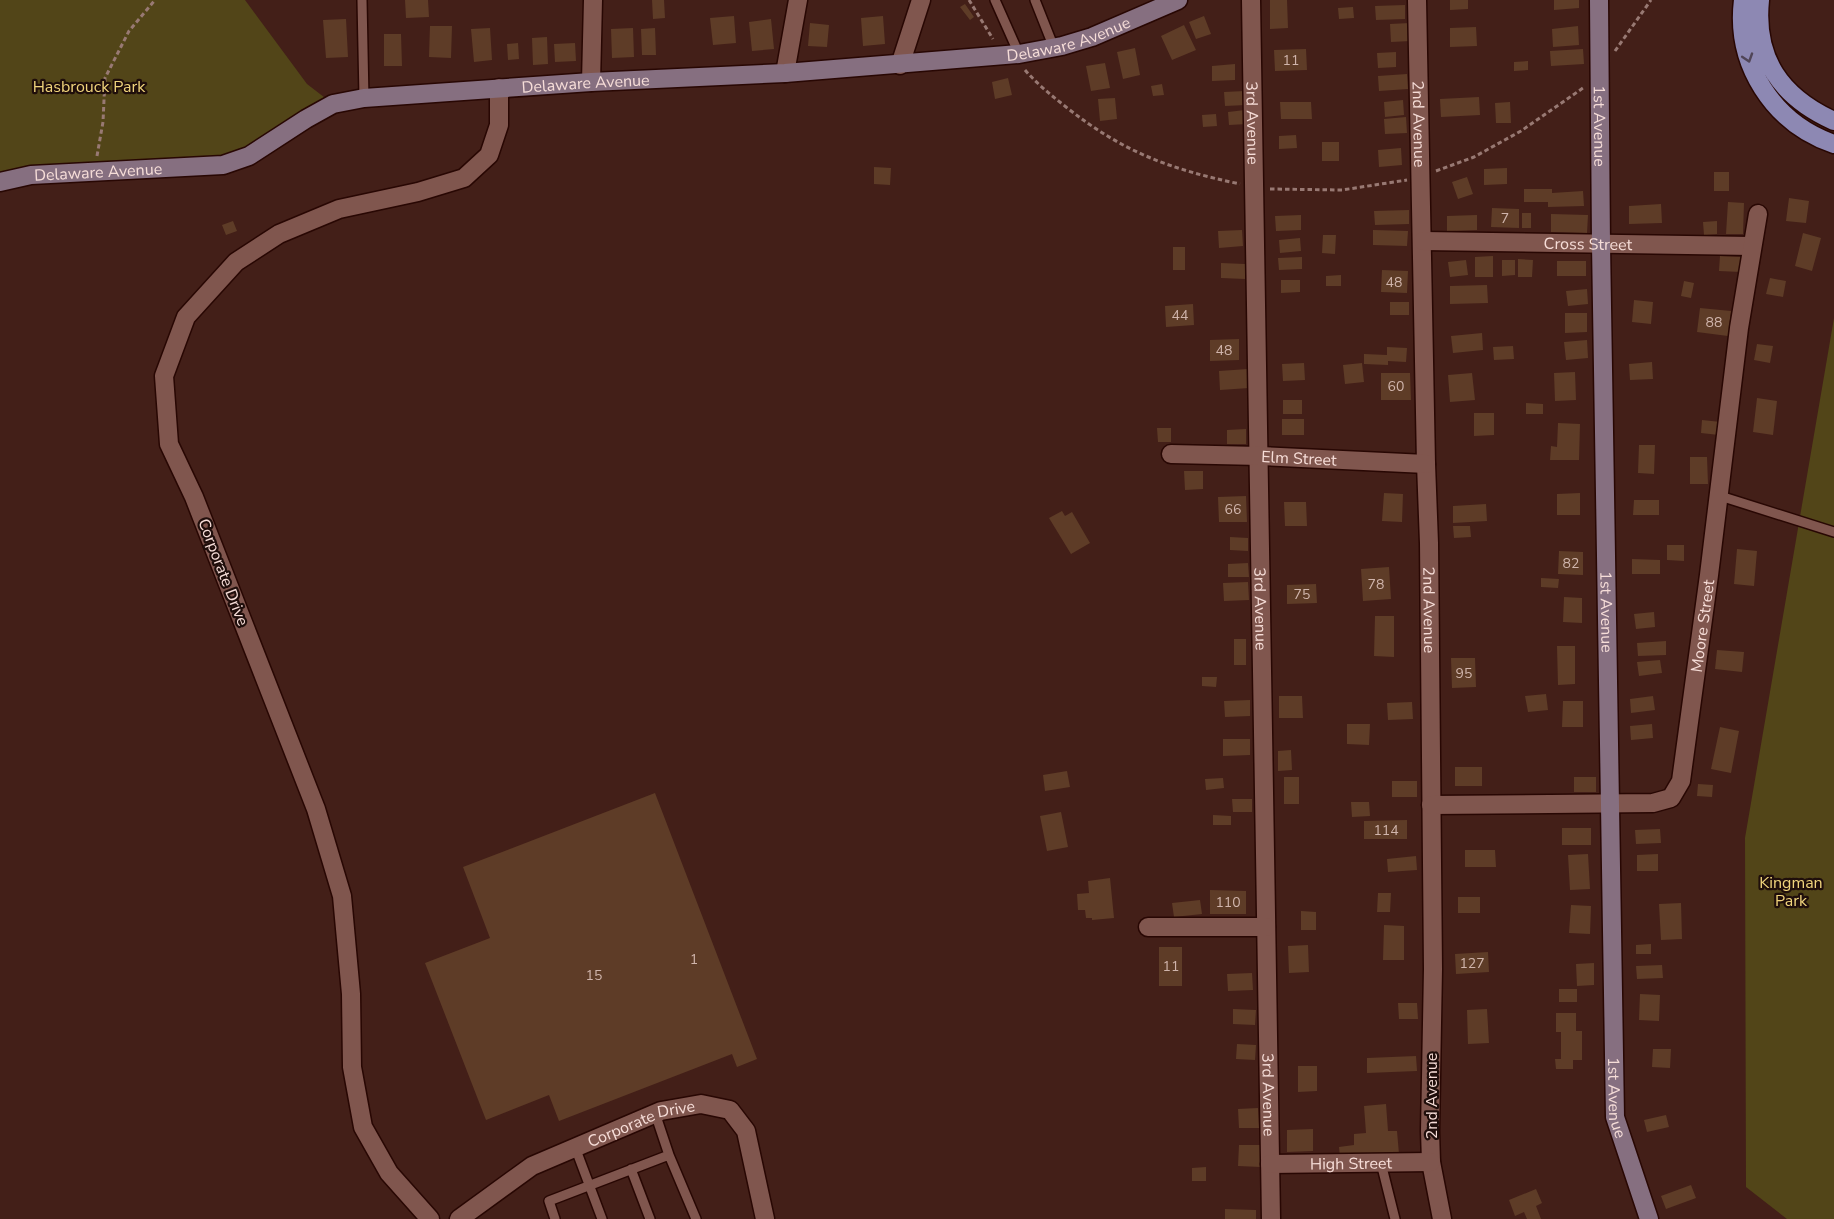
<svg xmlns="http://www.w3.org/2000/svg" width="1834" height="1219" viewBox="0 0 1834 1219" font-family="'Nunito Sans',sans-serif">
	<rect width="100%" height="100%" fill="#431f18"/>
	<path fill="#524518" d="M0 0H245L307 84 333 104 249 156 0 182Z
		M1834 318V1219H1787L1746 1187 1745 838Z"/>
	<path fill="#5e3c27" d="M405 0H428L429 17 406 18Z
		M652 0H664L665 18 653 19Z
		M1270 0H1287L1288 28 1270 29Z
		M1450 0H1468V9L1450 10Z
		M1554 0H1579V8L1554 10Z
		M965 4 974 17 970 20 960 7Z
		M1405 5V19L1376 20 1375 6Z
		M1353 7 1354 18 1339 19 1338 8Z
		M734 16 736 43 713 45 710 18Z
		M883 16 885 44 863 46 861 18Z
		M1204 16 1211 34 1196 39 1189 22Z
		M346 19 348 57 326 58 323 20Z
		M771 19 774 49 752 51 749 22Z
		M810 23 829 25 827 47 808 46Z
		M1410 23 1411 41 1391 42 1390 24Z
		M1184 25 1196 50 1172 60 1161 36Z
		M430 26H452L451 58 429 57Z
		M1578 26 1579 45 1553 47 1552 29Z
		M1476 27 1477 46 1450 47V28Z
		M490 28 492 60 474 62 471 29Z
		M633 28 634 57 612 58 611 29Z
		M655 28 656 55H642L641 29Z
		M384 34H401L402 66H384Z
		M547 37 548 64 533 65 532 38Z
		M518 43 519 59 508 60 507 44Z
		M575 43 576 61 555 62 554 44Z
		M1135 48 1140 75 1123 79 1117 52Z
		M1306 49 1307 70 1275 71 1274 50Z
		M1583 49 1584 64 1551 66 1550 51Z
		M1396 52V67L1378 68 1377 53Z
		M1528 61V70L1514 71V62Z
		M1105 63 1110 88 1091 91 1086 66Z
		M1235 64V80L1212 81V66Z
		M1407 74 1408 89 1379 91 1378 76Z
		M1008 78 1012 95 995 99 992 82Z
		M1162 84 1164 95 1153 96 1151 86Z
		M1245 91 1246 105 1225 106 1224 92Z
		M1479 97 1480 115 1441 117 1440 99Z
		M1115 98 1117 119 1100 121 1098 99Z
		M1403 100 1404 115 1385 117 1384 102Z
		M1280 102H1311L1312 119H1281Z
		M1510 102 1511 123H1496L1495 103Z
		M1245 110 1247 124 1229 125 1228 112Z
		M1216 114 1217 126 1203 127 1202 115Z
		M1406 117 1407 133 1385 134 1384 119Z
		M1296 135 1297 148 1279 149V136Z
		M1322 142H1339V161H1322Z
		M1401 148 1402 165 1379 167 1378 150Z
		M874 167 891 168 890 185 874 184Z
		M1507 168V184L1484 185V169Z
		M1714 172H1729V191H1714Z
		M1467 177 1473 194 1458 199 1452 182Z
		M1524 189H1552V193L1583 191 1584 206 1548 207V202H1524Z
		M1789 198 1809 201 1806 223 1786 221Z
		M1728 202 1744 203 1743 234H1726Z
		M1661 204 1662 223 1629 224V206Z
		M1492 208 1519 209V228L1491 227Z
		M1409 210V224L1375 225 1374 211Z
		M1522 213H1531V228H1522Z
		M1551 214 1588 215 1587 233 1551 232Z
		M1301 215V230L1276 231 1275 216Z
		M1477 215V230L1447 231V216Z
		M233 221 237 231 226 235 222 225Z
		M1717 221V234L1704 235 1703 222Z
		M1242 230 1243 246 1219 248 1218 231Z
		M1373 230 1408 231 1407 246 1373 245Z
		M1803 233 1821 238 1812 271 1795 266Z
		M1323 235H1336L1335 254 1322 253Z
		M1300 238 1301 251 1280 253 1279 240Z
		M1173 247H1185V270H1173Z
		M1493 256V277H1475V257Z
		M1720 256 1742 257 1741 272 1719 271Z
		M1302 257V269L1279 270 1278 258Z
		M1518 259 1533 260 1532 277H1518Z
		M1466 260 1468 275 1450 277 1448 262Z
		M1502 260H1515V275L1502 276Z
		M1557 261H1586V276H1557Z
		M1221 263 1245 264V279L1221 278Z
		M1382 270 1408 271 1407 293 1381 292Z
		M1341 275V286H1326V276Z
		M1770 278 1786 281 1783 297 1766 294Z
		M1281 280H1300V292L1281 293Z
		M1684 281 1694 283 1691 298 1681 296Z
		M1487 285 1488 303 1450 304V286Z
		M1587 289 1588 304 1568 306 1566 291Z
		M1634 300 1653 302 1651 324 1632 322Z
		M1390 302H1409V315H1390Z
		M1193 304 1194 325 1166 327 1165 306Z
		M1700 308 1731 311 1728 336 1697 332Z
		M1565 313H1587V332L1565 333Z
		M1482 333 1483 350 1453 353 1451 336Z
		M1239 339V360L1210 361V340Z
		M1587 340 1588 358 1566 360 1564 342Z
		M1757 344 1773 346 1770 363 1754 360Z
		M1513 346 1514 359 1494 360 1493 347Z
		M1387 347 1407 348 1406 362 1388 361V365L1364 364V354L1387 355Z
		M1652 362 1653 379 1630 380 1629 364Z
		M1304 363 1305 380 1283 381 1282 364Z
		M1362 363 1364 382 1345 384 1343 365Z
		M1248 369 1249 388 1220 390 1219 371Z
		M1575 372 1576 400 1555 401 1554 373Z
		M1381 373H1410L1411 400H1381Z
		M1472 373 1475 400 1450 402 1448 375Z
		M1757 398 1777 401 1773 435 1753 432Z
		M1283 400H1302V414H1283Z
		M1526 403 1543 404V414H1526Z
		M1474 413H1494V435L1474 436Z
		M1282 419H1304V435H1282Z
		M1702 420 1721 422 1719 435 1701 433Z
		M1558 423 1580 424 1579 460H1550L1551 446 1557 447Z
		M1157 428H1171V442H1158Z
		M1246 429V444H1227V430Z
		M1639 445H1655L1654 474 1638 473Z
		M1690 457H1707L1708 484H1690Z
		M1184 471H1203V489L1185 490Z
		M1384 493 1403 494 1402 522 1382 521Z
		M1580 493V515H1557V494Z
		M1246 496 1247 522H1219L1218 497Z
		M1634 500H1659V515H1633Z
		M1284 502H1306L1307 526H1285Z
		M1486 504 1487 521 1453 523V506Z
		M1062 511 1065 516 1072 512 1090 543 1071 554 1049 518Z
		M1453 526H1470L1471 537 1454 538Z
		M1230 537 1248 538V551L1230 550Z
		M1667 545H1684V561L1667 560Z
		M1737 549 1757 551 1754 586 1734 584Z
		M1559 551 1583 552V575L1558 574Z
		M1632 559 1660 560V574H1632Z
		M1248 563 1249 577H1228V564Z
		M1389 567 1391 599 1363 601 1361 569Z
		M1541 578 1559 579 1558 588 1541 587Z
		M1248 582 1249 600 1224 601 1223 583Z
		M1316 584 1317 603 1287 604V585Z
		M1564 597 1582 598V623L1563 622Z
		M1654 612 1655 627 1636 629 1634 614Z
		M1375 616H1394V657L1374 656Z
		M1234 639H1246V665H1234Z
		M1666 641V655L1638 656 1637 643Z
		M1557 646H1575V684L1558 685Z
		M1717 650 1744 652 1742 672 1715 669Z
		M1451 658H1475L1476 687 1452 688Z
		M1660 660 1662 673 1639 676 1637 662Z
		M1202 677H1217L1216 687 1202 686Z
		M1546 694 1548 710 1528 712 1525 696Z
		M1279 696H1302L1303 718H1279Z
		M1653 696 1655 710 1631 713 1630 699Z
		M1250 700V716L1225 717 1224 701Z
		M1563 701H1583V727H1562Z
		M1412 702 1413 719 1388 720 1387 703Z
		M1347 724H1370L1369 745 1347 744Z
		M1652 724 1653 738 1631 740 1630 726Z
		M1720 727 1739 731 1731 773 1711 769Z
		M1223 739H1250V755L1223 756Z
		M1291 750 1292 770 1278 771V751Z
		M1455 767H1482V786H1455Z
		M1067 771 1070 787 1045 791 1043 775Z
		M1284 777H1299V804H1284Z
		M1574 777H1596V792H1574Z
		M1223 778 1224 788 1206 790 1205 779Z
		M1392 781H1417V797H1392Z
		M1698 784 1713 785 1712 797 1697 796Z
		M655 793 757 1059 737 1067 732 1054 559 1121 549 1095 486 1120 425 963 490 938 463 867Z
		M1232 799H1252V812H1233Z
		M1351 802H1369L1370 816 1352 817Z
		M1061 812 1068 847 1047 851 1040 816Z
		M1213 815 1231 816V825H1213Z
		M1407 820V839H1364V821Z
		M1562 828H1591V845H1562Z
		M1660 829 1661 843 1636 844 1635 830Z
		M1465 850H1495L1496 867H1465Z
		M1588 854 1590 889 1570 890 1568 855Z
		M1658 854V871H1637V855Z
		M1416 856 1417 870 1388 872 1387 859Z
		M1110 878 1114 918 1092 920V918H1086L1085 910H1078L1077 894 1089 893 1088 881Z
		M1210 890 1246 891V914H1210Z
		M1378 893H1391L1390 912H1377Z
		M1458 897H1480V913H1458Z
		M1200 900 1202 914 1174 917 1172 903Z
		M1681 903 1682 939 1661 940 1659 904Z
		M1571 905 1591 906 1590 934 1569 933Z
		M1301 911 1316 912V930H1301Z
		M1384 925 1404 926V960H1383Z
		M1651 944V954H1636V945Z
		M1308 945 1309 972 1289 973 1288 946Z
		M1159 947H1182V986H1159Z
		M1488 952 1489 972 1456 974 1455 954Z
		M1594 963V985L1577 986 1576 964Z
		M1662 965 1663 978 1637 979 1636 966Z
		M1252 973 1253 990 1228 991 1227 974Z
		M1559 989H1577V1002H1559Z
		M1640 994 1660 995 1659 1021 1639 1020Z
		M1398 1003H1417L1418 1019H1399Z
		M1233 1009 1256 1010 1255 1025 1233 1024Z
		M1487 1009 1489 1043 1468 1044 1467 1010Z
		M1556 1013H1576V1031H1582V1060H1573V1069H1556L1555 1059H1561V1032H1556Z
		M1237 1044 1256 1045 1255 1060 1236 1059Z
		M1653 1049H1671L1670 1068 1652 1067Z
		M1416 1056 1417 1071 1367 1073V1058Z
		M1298 1066H1317V1091L1298 1092Z
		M1386 1104 1388 1131H1397L1399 1154 1340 1157 1339 1147 1354 1145V1134L1366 1133 1364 1106Z
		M1258 1108 1259 1128H1239L1238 1109Z
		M1666 1115 1669 1127 1647 1132 1644 1120Z
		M1313 1129V1151L1287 1152V1130Z
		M1239 1145H1262L1261 1167 1238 1166Z
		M1206 1167V1181H1192V1168Z
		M1691 1185 1696 1198 1666 1209 1661 1196Z
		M1536 1189 1542 1203 1536 1206 1541 1219H1527L1524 1212 1515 1216 1509 1200Z
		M1225 1209 1256 1210V1219H1225Z"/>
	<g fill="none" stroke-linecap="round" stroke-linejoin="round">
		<g stroke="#280703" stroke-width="12">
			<path id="lane" d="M362 0 364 98
				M995 0 1019 54
				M1035 0 1054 48
				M1717 495 1834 532
				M655 1113 669 1155
				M575 1147 602 1219
				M1381 1163 1395 1219
				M631 1169 650 1219
				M555 1219 549 1201 669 1155 696 1219"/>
		</g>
		<g stroke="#280703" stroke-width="21">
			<g id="street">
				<path id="s1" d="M1251 0 1271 1219"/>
				<path id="s2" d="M1417 0 1426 464 1429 543 1433 969 1430 1131 1431 1162 1442 1219"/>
				<path d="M900 65 921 0"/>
				<path d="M785 73 798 0"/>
				<path d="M591 82 593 0"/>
				<path id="s3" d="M1423 241 1752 246"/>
				<path id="s4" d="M1171 454 1260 456 1426 464"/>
				<path id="s5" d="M1431 805 1653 803 1671 798 1681 781 1709 575 1739 328 1758 214"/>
				<path d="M1148 927H1266"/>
				<path id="s6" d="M1270 1164 1431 1162"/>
				<path d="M430 1219 389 1173 363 1127 352 1067 351 994 342 896 316 809 194 497 169 444 164 376 186 317 236 262 279 234 339 209 418 192 464 178 489 155 499 125V88"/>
				<path id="s7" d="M459 1219 532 1166 661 1111 701 1104 730 1110 746 1131 765 1219"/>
			</g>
		</g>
		<g stroke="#280703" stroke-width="21">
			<g id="secondary">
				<path id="s8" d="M1599 0 1601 244 1615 1117 1649 1219"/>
				<path id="s9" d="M0 182 31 175 223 165 249 156 306 119 333 104 364 98 591 82 785 73 1019 54 1062 46 1092 37 1178 0"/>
			</g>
		</g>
		<g stroke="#280703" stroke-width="21">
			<path id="primary" d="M1743 0C1735 64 1773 123 1834 144
				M1760 0C1754 59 1781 97 1834 121"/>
		</g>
		<path stroke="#987973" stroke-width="3" stroke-dasharray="4.5 3" stroke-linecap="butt" d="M969 0 993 39
			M1615 51 1651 0
			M1025 70C1037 84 1051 95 1066 107 1123 152 1169 169 1240 184
			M97 156 103 122 105 78 129 31 155 0
			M1436 171 1474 157 1521 131 1583 88
			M1270 189 1342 190 1407 180"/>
		<use href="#lane" stroke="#80564e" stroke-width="9"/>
		<use href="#street" stroke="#80564e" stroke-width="18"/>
		<use href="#secondary" stroke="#866f80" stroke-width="18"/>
		<use href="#primary" stroke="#8d88b3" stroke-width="18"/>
	</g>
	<defs><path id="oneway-chevron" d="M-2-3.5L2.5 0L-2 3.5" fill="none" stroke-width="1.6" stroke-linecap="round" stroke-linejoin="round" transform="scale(1.5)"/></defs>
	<use stroke="#504557" href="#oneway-chevron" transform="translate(1748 58) rotate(72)"/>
	<g text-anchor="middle" stroke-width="4.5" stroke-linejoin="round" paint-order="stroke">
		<g font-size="14" fill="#d0b5ac">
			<text x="1291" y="65">11</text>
			<text x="1505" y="223">7</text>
			<text x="1394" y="287">48</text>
			<text x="1180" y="320">44</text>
			<text x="1714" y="327">88</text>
			<text x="1224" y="355">48</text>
			<text x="1396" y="391">60</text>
			<text x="1233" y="514">66</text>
			<text x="1571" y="568">82</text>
			<text x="1376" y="589">78</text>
			<text x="1302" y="599">75</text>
			<text x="1464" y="678">95</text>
			<text x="1386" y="835">114</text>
			<text x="1228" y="907">110</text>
			<text x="694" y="964">1</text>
			<text x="1472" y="968">127</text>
			<text x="1171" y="971">11</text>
			<text x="594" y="980">15</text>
		</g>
		<g font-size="16" fill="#f6ddd8" stroke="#1f0e0b">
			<text dy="6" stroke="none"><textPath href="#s9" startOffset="1090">Delaware Avenue</textPath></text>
			<text dy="6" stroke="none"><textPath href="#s9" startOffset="604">Delaware Avenue</textPath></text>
			<text dy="6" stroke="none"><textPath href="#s1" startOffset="123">3rd Avenue</textPath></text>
			<text dy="6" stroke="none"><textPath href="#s2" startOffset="124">2nd Avenue</textPath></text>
			<text dy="6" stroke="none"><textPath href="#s8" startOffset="126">1st Avenue</textPath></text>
			<text dy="6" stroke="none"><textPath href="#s9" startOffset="99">Delaware Avenue</textPath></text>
			<text dy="6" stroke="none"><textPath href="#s3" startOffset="165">Cross Street</textPath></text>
			<text dy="6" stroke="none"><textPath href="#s4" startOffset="128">Elm Street</textPath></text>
			<text transform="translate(224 572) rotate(69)" y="6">Corporate Drive</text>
			<text dy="6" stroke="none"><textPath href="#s1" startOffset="609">3rd Avenue</textPath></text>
			<text dy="6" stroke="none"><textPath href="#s2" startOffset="610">2nd Avenue</textPath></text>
			<text dy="6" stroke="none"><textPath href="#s8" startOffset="612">1st Avenue</textPath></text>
			<text dy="6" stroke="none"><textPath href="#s5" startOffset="417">Moore Street</textPath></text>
			<text dy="6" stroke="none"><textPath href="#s1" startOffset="1095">3rd Avenue</textPath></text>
			<text transform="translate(1431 1096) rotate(-90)" y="6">2nd Avenue</text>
			<text dy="6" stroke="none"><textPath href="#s8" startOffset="1098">1st Avenue</textPath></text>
			<text dy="6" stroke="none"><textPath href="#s7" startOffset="208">Corporate Drive</textPath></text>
			<text dy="6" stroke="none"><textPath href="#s6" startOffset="81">High Street</textPath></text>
		</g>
		<g font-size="16" fill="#f0d47c" stroke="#1f0e0b">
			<text x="89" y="92">Hasbrouck Park</text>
			<text x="1791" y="888">Kingman<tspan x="1791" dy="18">Park</tspan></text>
		</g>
	</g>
</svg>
